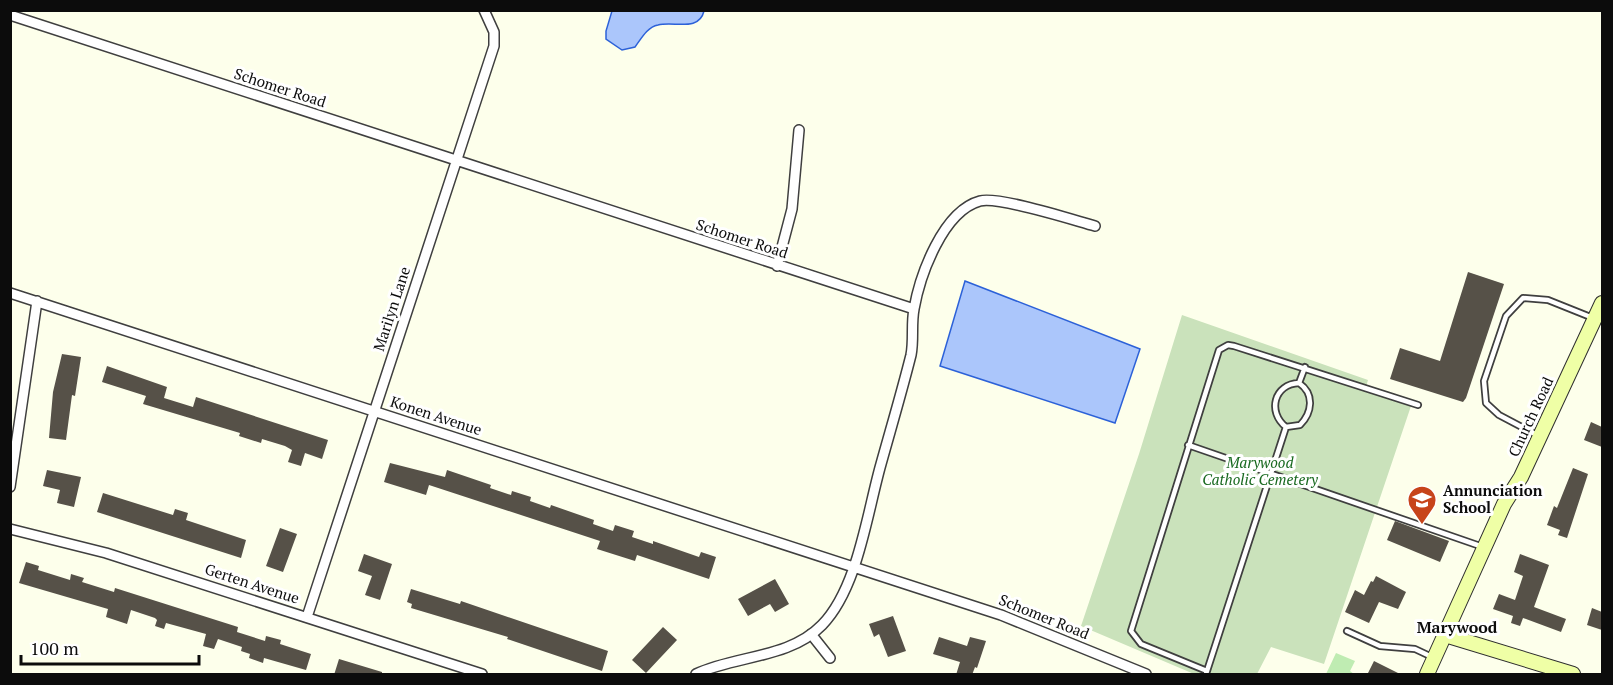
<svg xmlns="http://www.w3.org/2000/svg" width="1613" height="685" viewBox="0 0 1613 685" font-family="'PT Serif',serif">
	<rect width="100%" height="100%" fill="#fdffeb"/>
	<path fill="#bfecb2" d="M1336 653 1355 661 1350 671 1354 674H1326Z"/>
	<path fill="#cae2bb" d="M1182 315 1368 380 1365 390 1411 406 1324 664 1271 647 1257 674H1194L1081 626 1139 454Z"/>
	<path fill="#abc6fb" stroke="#2c61d8" stroke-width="1.5" d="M612 11V10L704 11C699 32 674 21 658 25 647 27 641 39 635 47L622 50 606 39V31Z
		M965 281 1140 349 1115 423 940 366Z"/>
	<path fill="#565148" d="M1468 272 1504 284 1466 398 1463 402 1390 379 1400 348 1440 361Z
		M62 354 81 357 75 396 72 395 66 440 49 438 53 392Z
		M107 366 167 387 164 398 193 407 196 397 328 440 322 459 305 453 301 466 288 462 292 450 285 446 262 439 261 443 239 436 240 433 143 404 146 396 102 382Z
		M1591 422 1602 427V447L1584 440Z
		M390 463 445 477 447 470 491 485 490 488 511 495 512 491 531 497 530 501 550 508 551 505 594 520 593 524 613 531 615 525 634 531 632 537 653 544V541L699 557 701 552 716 557 709 579 637 555 635 561 597 549 600 541 429 485 426 495 384 482Z
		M1573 468 1588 474 1567 538 1558 535 1560 530 1547 525 1554 506 1557 508Z
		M47 470 81 477 74 507 57 503 60 490 43 486Z
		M103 493 173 515 175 509 188 513 186 520 246 540 241 558 97 512Z
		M1395 521 1449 541 1440 562 1387 540Z
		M280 528 297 534 283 572 266 566Z
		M364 554 392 564 380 600 365 595 372 576 358 571Z
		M1520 554 1549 565 1534 607 1566 619 1561 632 1523 618 1520 626 1511 623 1513 616 1493 609 1499 594 1515 600 1523 576 1514 572Z
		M26 562 39 566 38 570 70 580 71 574 84 578 82 582 114 592 115 588 238 627 237 632 265 641 266 636 281 640 280 644 311 654 306 670 264 658 263 663 249 658 250 654 241 651 242 647 218 639 214 649 203 646 206 634 166 623 164 629 155 626 157 620 155 618 131 610 127 624 106 617 108 609 19 583Z
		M1376 576 1406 592 1398 609 1379 602 1369 623 1345 612 1355 590 1364 595 1371 581 1373 582Z
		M775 579 789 604 775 612 770 604 748 616 738 599Z
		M411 589 460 604 461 601 608 651 602 671 507 639 508 637 411 608 412 604 407 602Z
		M1592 608 1602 612V630L1587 625Z
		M893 616 906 651 888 657 879 634 874 637 869 624Z
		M663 627 677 640 646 673 632 660Z
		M939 637 967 646 970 637 986 641 977 668 975 667 972 675H956L960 662 933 654Z
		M339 659 382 672V675H334Z
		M1374 661 1402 675H1367Z"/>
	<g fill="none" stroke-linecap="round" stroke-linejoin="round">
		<g stroke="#3f3f3f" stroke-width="8">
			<path id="lane" d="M1286 427 1300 425C1312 413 1315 394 1299 383
				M1537 435 1499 415 1486 403 1484 381 1506 316 1523 298 1548 300 1593 318
				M1188 445 1483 547
				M1347 631 1380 646 1415 649 1432 657
				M1207 671 1141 644 1131 631 1219 350 1228 345 1234 346 1418 405
				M1206 674 1286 427C1267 412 1274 384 1299 383L1305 367"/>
		</g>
		<g stroke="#3f3f3f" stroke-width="12">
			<path id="street" d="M10 15 914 309
				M777 266 792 209 799 130
				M10 293 1001 615 1146 674
				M10 487 37 301
				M10 529 106 553 482 674
				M307 617 494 46V32L484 10
				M811 634 830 658
				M696 674C736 655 789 659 822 625 858 588 867 513 881 464 891 428 902 391 911 355 914 340 911 324 914 309 920 275 943 211 980 201 999 196 1073 220 1095 226"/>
		</g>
		<g stroke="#2e2e2e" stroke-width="16">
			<path id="secondary" d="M1445 635 1573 674
				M1427 674 1504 504 1521 477 1602 303"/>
		</g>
		<use href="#lane" stroke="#fff" stroke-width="4.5"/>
		<use href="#street" stroke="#fff" stroke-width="9"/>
		<use href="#secondary" stroke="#efffa6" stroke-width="14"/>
	</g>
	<defs>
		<g id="school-pin" transform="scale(1.5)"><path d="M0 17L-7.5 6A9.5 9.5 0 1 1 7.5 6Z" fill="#c7441a" stroke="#fff"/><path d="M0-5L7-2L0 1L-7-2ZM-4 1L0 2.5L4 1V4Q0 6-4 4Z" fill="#fff"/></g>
	</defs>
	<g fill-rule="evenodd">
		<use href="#school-pin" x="1422" y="500"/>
	</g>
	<g text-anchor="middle" stroke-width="6" stroke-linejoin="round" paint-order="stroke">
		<g font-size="15" fill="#0c0c0c" stroke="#fff">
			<text transform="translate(280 88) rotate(18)" y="5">Schomer Road</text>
			<text transform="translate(742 239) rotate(18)" y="5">Schomer Road</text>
			<text transform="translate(392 309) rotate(-72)" y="5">Marilyn Lane</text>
			<text transform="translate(436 416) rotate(18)" y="5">Konen Avenue</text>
			<text transform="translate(1531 417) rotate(-65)" y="5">Church Road</text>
			<text transform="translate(252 584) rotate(18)" y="5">Gerten Avenue</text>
			<text transform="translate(1044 617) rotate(22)" y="5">Schomer Road</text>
		</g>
		<g font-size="15" font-style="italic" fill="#18691f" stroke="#fff">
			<text x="1260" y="468">Marywood<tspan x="1260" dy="17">Catholic Cemetery</tspan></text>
		</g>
		<g font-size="15" font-weight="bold" fill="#0c0c0c" stroke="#fff" text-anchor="start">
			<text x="1443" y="496">Annunciation<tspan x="1443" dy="17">School</tspan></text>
		</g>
		<g font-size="16" font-weight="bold" fill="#0c0c0c" stroke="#fff">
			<text x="1457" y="633">Marywood</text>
		</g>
	</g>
	<rect width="1613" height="685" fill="none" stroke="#0c0c0c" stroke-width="24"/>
	<path d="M21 655v9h178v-9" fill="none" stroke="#0c0c0c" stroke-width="3"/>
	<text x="30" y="655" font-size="18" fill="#0c0c0c" stroke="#ffffff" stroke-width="4.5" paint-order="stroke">100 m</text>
</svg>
